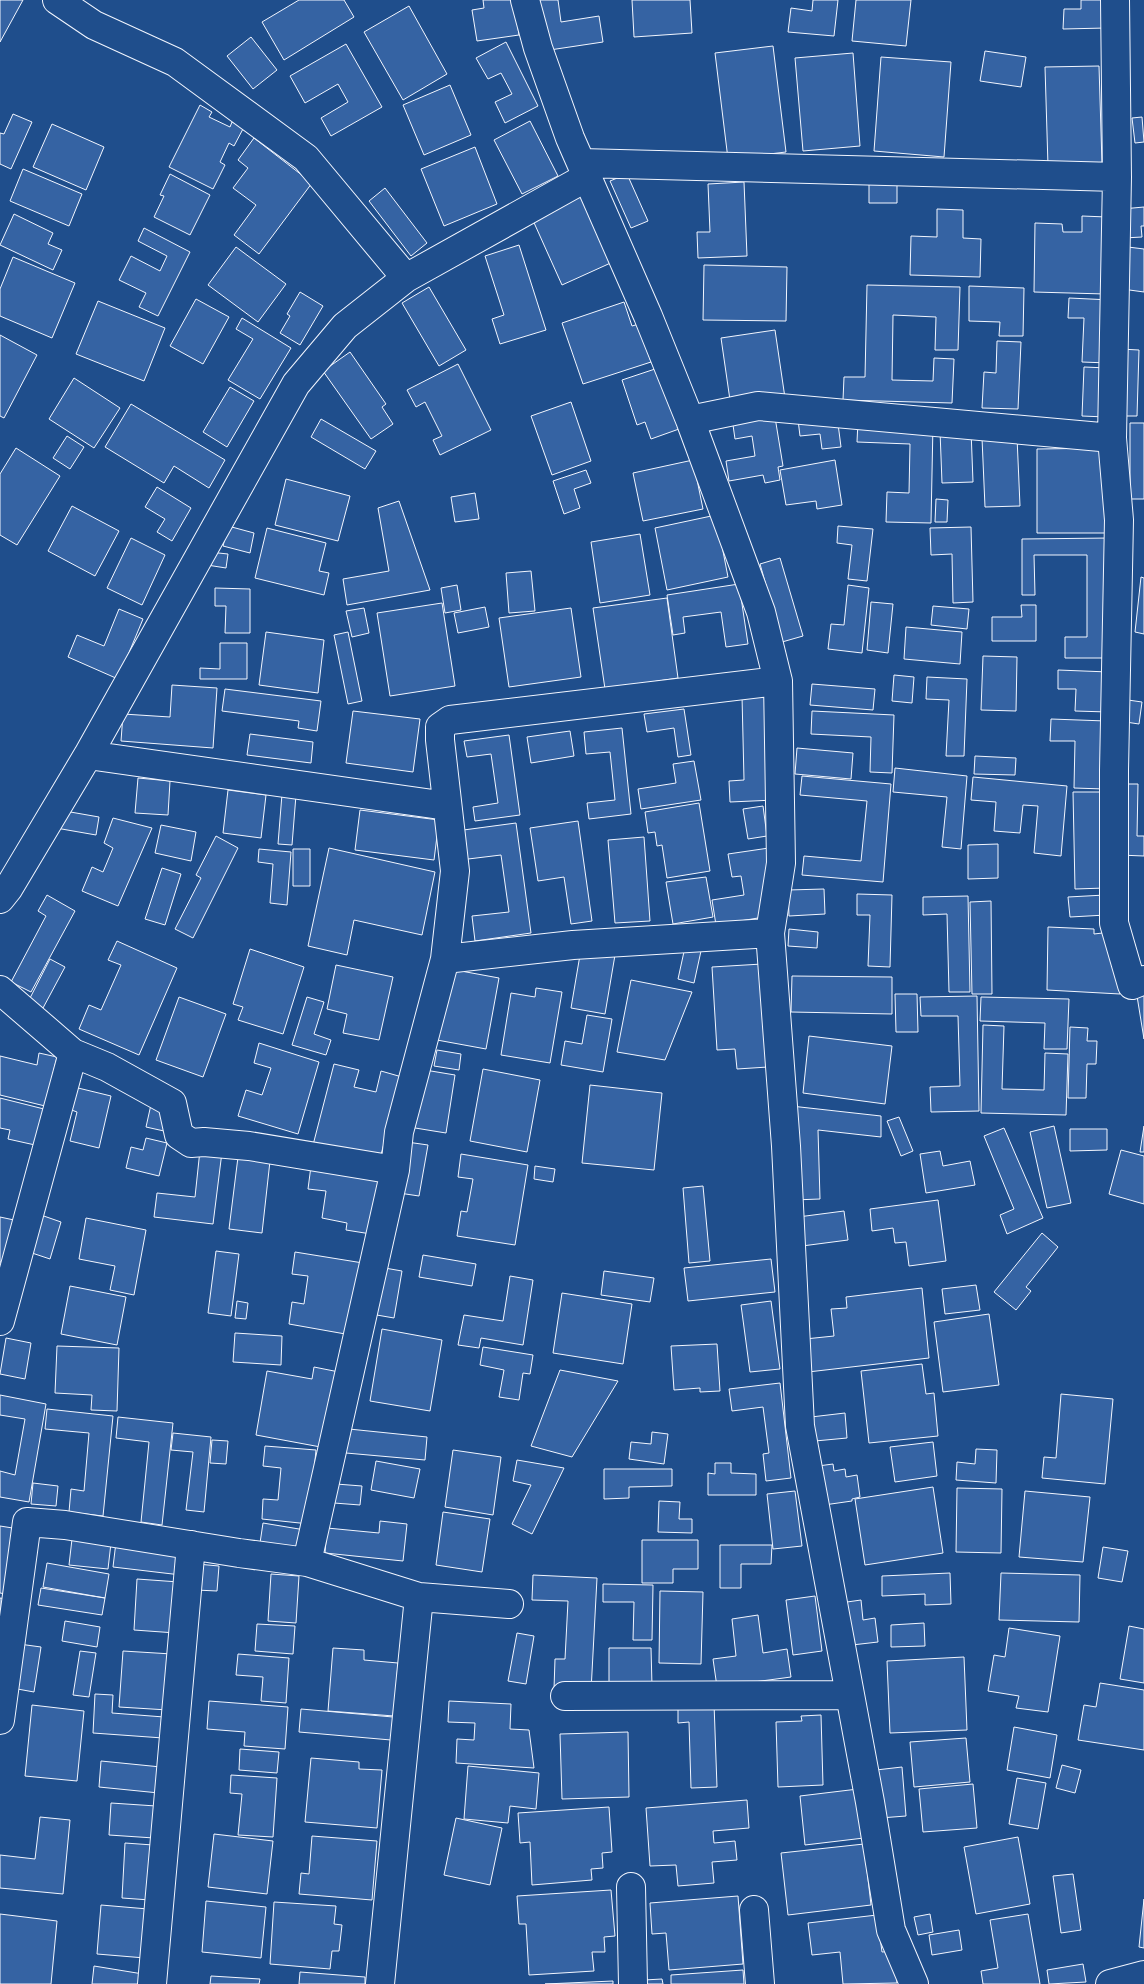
<svg xmlns="http://www.w3.org/2000/svg" width="1144" height="1984" viewBox="0 0 1144 1984" font-family="Inter,sans-serif">
	<rect width="100%" height="100%" fill="#1f4e8c"/>
	<path fill="#3563a3" stroke="#f2f6ff" d="M0 0H23L0 42Z
		M299 0H344L354 17 284 60 262 22Z
		M483 0H514L519 35 477 41 472 10 484 8Z
		M536 0H558L561 22 599 16 603 42 543 51Z
		M632 0H690L692 33 634 37Z
		M813 0H838L834 36 788 32 791 8 812 11Z
		M856 0H911L906 46 852 41Z
		M1081 0H1105L1106 28 1063 29 1064 9H1081Z
		M409 6 447 74 403 100 364 32Z
		M251 37 277 70 253 89 227 56Z
		M506 42 538 106 505 123 495 102 512 94 501 73 488 79 476 58Z
		M346 44 382 107 331 136 321 118 348 102 338 84 305 103 290 76Z
		M773 46 786 152 728 159 715 53Z
		M985 51 1026 57 1021 87 980 81Z
		M853 53 860 146 803 151 795 58Z
		M881 57 951 62 944 157 874 151Z
		M1099 66 1102 164 1048 166 1045 67Z
		M450 85 471 135 424 155 403 105Z
		M200 105 212 112 209 117 230 127 232 122 244 127 234 146 229 143 220 162 225 165 213 189 169 167Z
		M13 114 32 122 11 169 0 164V133L4 134Z
		M1142 117 1144 142 1135 143 1132 118Z
		M530 121 558 176 522 194 494 140Z
		M52 124 104 147 86 190 33 167Z
		M254 138 312 183 259 254 234 235 256 205 233 188 248 168 238 160Z
		M475 147 497 204 444 226 421 169Z
		M23 169 82 194 69 226 10 201Z
		M170 174 210 195 190 235 154 217 164 196 160 195Z
		M627 174 648 221 631 228 610 181Z
		M744 182 747 256 698 258 697 232H710L708 184Z
		M869 184H897V203H869Z
		M385 188 427 243 411 256 369 201Z
		M584 192 615 261 562 285 531 216Z
		M1144 207V226H1141L1142 237 1124 238 1122 209Z
		M937 209 963 210V238L981 239 980 277 910 275 911 236 937 237Z
		M14 214 53 233 48 244 62 250 53 270 0 245Z
		M1082 216 1107 217 1105 294 1034 292 1035 223 1062 224 1063 232H1082Z
		M144 228 190 252 158 316 139 307 146 293 119 280 131 256 160 271 167 256 138 241Z
		M519 245 546 330 500 344 492 319 504 315 485 256Z
		M236 247 286 284 258 322 208 285Z
		M1128 247 1144 249V292L1122 289Z
		M13 257 75 283 52 338 0 316V289Z
		M704 265 787 267 786 321 703 320Z
		M867 285 960 287 958 350H935L936 317 893 315 892 380 933 381 934 358 954 359 952 403 843 400 844 377H865Z
		M969 286 1024 288 1023 336H999L1000 322 969 321Z
		M429 287 466 350 439 366 402 303Z
		M300 292 323 306 300 345 280 333 290 316 287 314Z
		M1069 298 1111 300 1108 363 1082 362 1084 318H1068Z
		M196 299 229 317 203 364 170 346Z
		M98 301 165 328 144 381 76 354Z
		M624 302 632 326 639 324 651 362 583 384 562 323Z
		M242 318 291 348 260 399 228 380 253 339 236 329Z
		M775 330 785 398 731 407 721 338Z
		M0 335 37 355 4 418 0 416Z
		M997 341 1021 342 1018 409 982 408 984 372 996 373Z
		M1120 349 1139 350 1137 416H1118Z
		M350 352 386 404 382 407 393 424 371 439 323 371Z
		M458 364 491 430 440 455 433 440 442 436 425 402 416 407 407 390Z
		M1084 367 1108 368 1106 417 1082 416Z
		M658 368 679 429 651 439 645 422 637 425 622 380Z
		M74 378 120 408 94 448 49 419Z
		M230 387 254 401 227 447 203 432Z
		M571 402 591 461 552 475 531 416Z
		M131 404 225 460 209 488 174 466 164 483 105 447Z
		M774 411 783 466 778 467 780 480 765 483 763 475 729 481 726 461 755 456 752 436 735 439 732 418Z
		M837 416 841 447 822 449 820 434 800 436 798 420Z
		M321 419 376 451 365 469 311 437Z
		M858 421 933 424 931 523 886 522 887 492 909 493 910 444 857 442Z
		M1130 423H1144V499H1130Z
		M971 430 973 482 942 483 940 431Z
		M67 436 84 447 70 469 53 458Z
		M1017 437 1020 506 985 507 982 438Z
		M16 448 60 476 17 545 0 535V474Z
		M1110 448 1106 533H1037V449Z
		M693 460 703 509 643 521 633 473Z
		M835 460 842 505 817 509 816 501 786 505 780 470Z
		M586 470 591 483 574 489 580 508 564 514 553 481Z
		M286 479 350 496 338 541 275 525Z
		M157 487 191 508 172 541 157 532 165 519 145 507Z
		M475 493 479 519 455 522 451 497Z
		M936 499 948 500 947 522H935Z
		M399 501 430 590 347 605 343 579 389 571 378 508Z
		M72 506 119 531 95 576 48 551Z
		M716 515 728 577 667 590 655 528Z
		M228 526 254 533 250 553 223 546Z
		M838 526 873 529 867 581 848 579 852 545 837 543Z
		M971 527 973 602 953 603 952 554 931 555 930 528Z
		M267 528 326 543 319 571 329 573 324 595 255 578Z
		M640 534 650 595 600 603 591 542Z
		M131 538 165 555 142 605 107 588Z
		M1110 538V658H1065V637H1087V555H1034L1035 595H1022V539Z
		M209 552 228 554 226 568 207 565Z
		M780 558 803 636 782 642 760 564Z
		M531 571 535 611 509 613 506 573Z
		M1141 577 1144 578V634L1135 632Z
		M739 584 748 644 726 647 721 612 683 617 685 633 673 635 667 595Z
		M457 585 461 610 445 613 441 588Z
		M848 585 869 588 862 653 828 649 831 624 844 625Z
		M215 588 250 589V633H225L226 606H215Z
		M667 598 678 678 605 689 593 608Z
		M871 602 893 604 888 653 867 650Z
		M442 603 455 686 390 696 377 613Z
		M1021 605H1036V641H992V617H1022Z
		M933 606 969 609 967 629 931 625Z
		M485 607 489 627 458 633 454 613Z
		M364 608 369 633 352 637 346 611Z
		M571 608 581 677 509 687 499 618Z
		M119 609 143 619 118 679 68 657 77 635 104 646Z
		M906 627 962 632 960 664 904 659Z
		M266 632 324 640 318 693 259 685Z
		M348 632 362 701 348 704 334 635Z
		M220 643H247V679H200V668L220 669Z
		M983 656 1017 657 1016 711 981 710Z
		M1058 670 1109 672 1108 712 1075 711 1076 689H1058Z
		M894 675 914 677 912 703 892 701Z
		M927 677 967 679 964 756H946L949 700 926 699Z
		M812 684 875 689 873 710 810 705Z
		M172 685 217 688 213 748 121 741 123 714 170 717Z
		M225 689 321 701 317 731 298 728 299 721 222 711Z
		M772 695 775 800 730 802 729 781 744 780 742 696Z
		M1121 699 1142 702 1139 724 1119 721Z
		M684 709 691 755 678 757 674 728 647 732 644 714Z
		M353 711 420 719 413 772 346 763Z
		M812 711 894 715 892 773 870 772 871 737 811 734Z
		M1051 719 1106 721 1104 789 1074 788 1075 741H1050Z
		M622 728 631 814 589 819 587 803 615 800 610 752 586 754 584 732Z
		M570 731 574 756 531 763 527 737Z
		M250 734 313 742 311 763 247 755Z
		M509 735 520 815 475 821 473 807 498 803 491 754 467 757 464 741Z
		M797 748 853 753 851 779 795 774Z
		M975 756 1016 758 1015 775 974 774Z
		M694 761 701 800 641 809 638 789 676 783 673 764Z
		M895 768 967 776 961 849 942 847 947 797 893 792Z
		M802 776 891 784 883 882 802 875 804 856 861 861 867 801 800 795Z
		M973 777 1067 786 1061 856 1034 853 1038 806 1023 805 1020 833 994 831 996 802 971 800Z
		M138 778 170 781 168 815 135 813Z
		M1120 784H1138L1137 836H1144V856L1119 855Z
		M228 790 266 795 261 838 223 833Z
		M1073 792H1103L1105 888 1075 889Z
		M282 794 296 795 292 845 278 844Z
		M699 803 710 871 667 878 662 845 657 846 655 832 648 833 645 812Z
		M763 806 767 836 748 839 743 809Z
		M59 810 99 817 96 835 56 828Z
		M360 810 439 820 434 860 355 850Z
		M113 818 152 828 118 906 82 891 92 867 103 872 113 848 104 843Z
		M578 821 592 921 571 924 564 877 538 881 530 828Z
		M516 823 531 933 475 941 472 916 509 912 501 855 460 860 456 831Z
		M161 825 196 832 191 861 155 853Z
		M216 836 238 848 193 938 175 929 201 878 196 875Z
		M644 837 650 921 615 923 608 840Z
		M998 844V878L968 879V845Z
		M329 848 435 872 422 935 354 920 347 955 308 946Z
		M769 848 764 917 716 925 712 900 744 895 741 876 732 877 728 854Z
		M259 849 291 852 287 905 270 903 273 864 258 862Z
		M293 849H310V886H293Z
		M162 868 181 874 165 925 145 919Z
		M706 877 713 917 673 924 666 882Z
		M824 889 825 914 789 916 788 890Z
		M857 894 892 895 890 967 868 966 870 915H857Z
		M47 895 75 911 31 992 11 982 46 916 38 911Z
		M1105 895 1106 915 1070 917 1068 897Z
		M968 896 970 992H949L947 914 923 915V897Z
		M991 901 992 994H972L970 902Z
		M1048 927 1094 929V934L1111 932 1120 994 1047 990Z
		M789 929 818 932 817 948 788 946Z
		M117 941 177 968 139 1055 79 1029 89 1005 101 1010 121 965 108 960Z
		M685 947 701 951 694 983 678 979Z
		M250 949 304 967 283 1034 238 1020 243 1007 233 1004Z
		M581 949 615 955 605 1014 571 1008Z
		M50 959 65 967 43 1008 29 1000Z
		M762 964 768 1067 737 1069 735 1049 717 1050 712 967Z
		M336 965 393 977 379 1040 343 1033 347 1014 327 1009Z
		M450 969 499 978 486 1049 437 1040Z
		M792 976 892 977V1014L791 1012Z
		M631 980 692 992 665 1060 617 1052Z
		M536 988 562 992 550 1063 501 1055 511 993 535 997Z
		M895 994H917L918 1032H896Z
		M1144 995V1039L1137 996Z
		M977 996 979 1111 931 1112 930 1087 960 1086 958 1016H921L920 997Z
		M179 997 226 1014 203 1077 156 1060Z
		M307 997 324 1002 314 1034 331 1040 326 1055 292 1045Z
		M981 997 1069 999 1067 1049H1044L1045 1023 980 1021Z
		M587 1015 612 1019 603 1072 561 1065 565 1041 582 1044Z
		M983 1025 1004 1026 1002 1089 1044 1090 1045 1053 1068 1054 1066 1115 981 1113Z
		M1070 1027 1088 1028 1087 1041H1097L1096 1064H1087L1086 1098H1068Z
		M809 1036 892 1046 885 1104 803 1093Z
		M259 1043 319 1062 298 1134 238 1116 246 1090 262 1095 271 1068 254 1063Z
		M437 1050 461 1054 459 1070 434 1066Z
		M39 1053 57 1057 45 1106 0 1095V1056L37 1065Z
		M334 1064 359 1070 354 1087 376 1092 381 1071 402 1077 379 1162 313 1145Z
		M419 1069 455 1075 446 1133 409 1127Z
		M483 1069 540 1080 527 1152 470 1141Z
		M590 1085 662 1093 654 1170 582 1163Z
		M74 1087 111 1096 99 1148 70 1141 77 1112 69 1109Z
		M0 1098 44 1109 35 1145 8 1139 10 1130 0 1128Z
		M152 1100 170 1104 164 1131 146 1127Z
		M791 1106 881 1116V1137L818 1130 820 1199 793 1200Z
		M899 1117 913 1151 901 1156 887 1121Z
		M1054 1126 1071 1203 1047 1208 1030 1132Z
		M1144 1126V1152H1140Z
		M1004 1128 1043 1218 1007 1234 1000 1215 1014 1209 984 1136Z
		M1070 1129H1107V1150L1070 1151Z
		M146 1138 167 1143 159 1176 126 1168 131 1147 143 1150Z
		M407 1142 428 1145 419 1196 399 1193Z
		M200 1150 222 1152 213 1224 154 1217 157 1193 195 1197Z
		M1121 1150 1144 1156V1204L1109 1194Z
		M940 1151 943 1166 970 1161 975 1185 926 1193 920 1154Z
		M461 1154 528 1165 515 1245 457 1236 461 1211 467 1212 473 1179 458 1177Z
		M238 1157 270 1161 262 1233 229 1229Z
		M311 1166 381 1178 371 1234 346 1230 347 1223 322 1218 326 1191 308 1189Z
		M535 1166 555 1169 553 1182 534 1179Z
		M703 1186 710 1261 689 1263 683 1188Z
		M938 1200 946 1261 909 1266 906 1242 895 1243 893 1228 872 1231 870 1209Z
		M844 1211 848 1240 802 1246 798 1217Z
		M38 1214 61 1222 50 1259 26 1251Z
		M0 1217 14 1220 5 1263 0 1262Z
		M86 1218 146 1230 134 1295 110 1290 115 1266 79 1259Z
		M1042 1233 1058 1247 1026 1287 1031 1291 1016 1310 994 1292Z
		M216 1251 239 1254 231 1316 208 1313Z
		M295 1252 363 1263 351 1335 289 1324 292 1302 304 1304 308 1276 292 1274Z
		M423 1255 476 1264 472 1286 419 1277Z
		M771 1259 775 1292 688 1301 684 1268Z
		M379 1267 402 1271 394 1318 371 1314Z
		M604 1271 654 1278 650 1302 601 1295Z
		M510 1276 533 1280 523 1345 481 1338 479 1348 458 1345 464 1315 503 1321Z
		M976 1285 980 1310 945 1314 942 1289Z
		M70 1286 126 1297 117 1345 61 1334Z
		M922 1288 929 1358 808 1372 805 1339 834 1336 831 1309 847 1308 846 1297Z
		M562 1293 632 1304 623 1364 553 1353Z
		M237 1301 248 1303 246 1319 235 1318Z
		M771 1301 780 1369 750 1372 741 1305Z
		M989 1314 999 1385 943 1392 934 1322Z
		M382 1329 442 1340 430 1411 370 1401Z
		M235 1333 282 1336 281 1365 233 1362Z
		M6 1338 31 1343 25 1379 0 1374Z
		M717 1344 720 1391 700 1392V1388L674 1390 671 1346Z
		M57 1346 119 1348 117 1411 91 1410 92 1395 55 1393Z
		M483 1347 533 1355 530 1374 523 1373 519 1400 499 1397 504 1370 480 1365Z
		M922 1364 926 1394 934 1393 938 1436 869 1443 861 1371Z
		M314 1367 339 1372 326 1448 256 1435 267 1371 312 1379Z
		M560 1370 618 1381 572 1457 531 1446Z
		M780 1383 791 1478 766 1481 763 1454 769 1453 763 1407 732 1411 729 1389Z
		M1061 1394 1113 1399 1105 1484 1042 1478 1044 1457 1056 1458Z
		M0 1395 46 1404 29 1502 0 1497V1471L15 1475 25 1419 0 1415Z
		M47 1409 113 1416 103 1516 69 1512 71 1489 84 1491 89 1433 45 1429Z
		M845 1413 847 1438 815 1441 811 1417Z
		M118 1417 173 1423 162 1525 141 1522 149 1442 116 1438Z
		M349 1429 427 1437 425 1460 346 1453Z
		M652 1432 668 1434 664 1464 629 1459 631 1442 651 1444Z
		M173 1433 211 1437 204 1512 186 1510 193 1452 171 1450Z
		M212 1440 228 1441 226 1464 210 1463Z
		M933 1442 937 1476 895 1482 890 1447Z
		M265 1446 316 1450 309 1524 262 1519 263 1499 278 1500 281 1468 263 1466Z
		M976 1449 997 1450 996 1483 956 1480 957 1462 975 1464Z
		M453 1450 501 1457 493 1515 445 1507Z
		M517 1460 564 1468 532 1534 512 1524 531 1485 513 1481Z
		M376 1461 420 1469 414 1498 371 1490Z
		M715 1463H731V1473L756 1474V1495H708V1473L715 1474Z
		M833 1464 834 1471 845 1469 846 1477 857 1475 860 1497 852 1499V1501L824 1505 818 1466Z
		M604 1469H672V1486L629 1487V1498L604 1499Z
		M33 1483 58 1486 56 1506 31 1504Z
		M336 1484 362 1486 360 1505 334 1503Z
		M933 1487 943 1553 865 1565 855 1499Z
		M957 1488 1002 1489 1001 1553 956 1552Z
		M795 1491 802 1546 773 1549 767 1494Z
		M1025 1491 1090 1497 1083 1562 1019 1557Z
		M659 1501 680 1502 679 1519H692V1533L658 1532Z
		M443 1512 490 1519 482 1572 436 1565Z
		M380 1521 407 1524 403 1561 325 1553 327 1528 379 1533Z
		M263 1523 305 1530 301 1551 260 1543Z
		M0 1526 19 1529 11 1595 0 1593Z
		M72 1539 111 1543 108 1569 69 1565Z
		M642 1540H698V1569H673V1583H642Z
		M116 1542 184 1549 181 1575 113 1567Z
		M720 1545H772L771 1564H741V1588H720Z
		M1103 1547 1128 1551 1122 1582 1098 1578Z
		M47 1563 109 1574 105 1598 43 1587Z
		M197 1564 219 1566 217 1591 196 1590Z
		M950 1573 951 1604 925 1605V1594L882 1596V1576Z
		M1001 1573 1080 1575 1079 1622 999 1620Z
		M271 1574 299 1576 296 1623 268 1621Z
		M533 1575 597 1578 591 1691 554 1689 555 1659H565L568 1601 532 1600Z
		M137 1579 179 1582 176 1633 134 1630Z
		M603 1584 653 1585 652 1640H633L634 1602H603Z
		M41 1588 105 1598 102 1615 38 1605Z
		M660 1591 703 1592 701 1664 659 1663Z
		M815 1596 822 1651 793 1655 786 1600Z
		M0 1598 6 1599 0 1645Z
		M861 1600 863 1620 875 1618 878 1642 852 1645 847 1602Z
		M758 1615 763 1653 787 1649 791 1677 717 1687 713 1659 736 1656 732 1619Z
		M65 1621 100 1627 97 1647 62 1641Z
		M924 1623 925 1646 891 1647V1625Z
		M257 1624 295 1626 293 1654 255 1651Z
		M1129 1626 1144 1629V1683L1120 1679Z
		M1009 1628 1060 1636 1048 1712 1016 1708 1019 1696 988 1691 994 1655 1005 1657Z
		M517 1633 534 1636 526 1684 508 1681Z
		M19 1644 41 1647 34 1692 12 1688Z
		M333 1648 364 1650V1660L398 1663 394 1716 328 1711Z
		M609 1648H651L652 1686 609 1687Z
		M80 1651 96 1653 89 1697 73 1695Z
		M123 1651 172 1654 168 1710 119 1707Z
		M238 1654 289 1658 286 1703 261 1701 263 1677 236 1675Z
		M964 1657 967 1730 890 1733 887 1661Z
		M1100 1683 1144 1690V1750L1078 1740 1084 1705 1096 1707Z
		M95 1694 113 1695 112 1713 164 1717 163 1738 93 1733Z
		M209 1701 288 1707 285 1749 244 1746 245 1732 207 1729Z
		M449 1701 511 1704 510 1729 529 1730 534 1768 456 1763 457 1739 474 1740 475 1723 448 1722Z
		M714 1703 717 1787 691 1788 689 1722 678 1723V1704Z
		M32 1705 84 1711 77 1781 25 1776Z
		M301 1709 393 1717 391 1740 299 1732Z
		M821 1715 823 1785 778 1787 776 1722 802 1721 801 1716Z
		M1014 1727 1057 1735 1050 1778 1007 1770Z
		M628 1732 629 1797 562 1799 560 1734Z
		M966 1738 970 1782 914 1787 910 1742Z
		M240 1749 279 1752 277 1773 239 1770Z
		M311 1758 359 1762V1769L382 1770 377 1828 305 1822Z
		M101 1761 161 1767 159 1793 99 1787Z
		M1062 1765 1081 1770 1075 1793 1056 1788Z
		M468 1766 539 1773 536 1809 510 1806 508 1823 464 1819Z
		M902 1767 906 1816 880 1818 876 1770Z
		M231 1775 277 1778 273 1837 238 1835 242 1794 230 1793Z
		M1017 1778 1046 1783 1038 1829 1009 1824Z
		M973 1784 977 1828 923 1832 919 1789Z
		M858 1789 864 1838 805 1845 800 1796Z
		M747 1800 749 1828 713 1831 714 1843 735 1841 737 1860 712 1862 714 1883 678 1886 676 1865 650 1866 646 1808Z
		M111 1803 156 1806 154 1838 109 1835Z
		M609 1807 612 1852 602 1853 603 1868 591 1869 592 1880 532 1885 530 1842 520 1843 518 1813Z
		M40 1817 70 1820 63 1894 0 1888V1855L35 1859Z
		M456 1818 502 1828 490 1885 444 1875Z
		M214 1834 273 1841 267 1894 208 1887Z
		M312 1836 377 1841 372 1900 299 1894 301 1873 309 1874Z
		M1018 1837 1030 1904 976 1914 964 1847Z
		M125 1843 153 1845 150 1900 122 1898Z
		M864 1844 871 1905 788 1915 781 1853Z
		M1073 1874 1081 1930 1061 1933 1053 1876Z
		M611 1890 615 1936 604 1937 605 1952H592L594 1971 529 1975 526 1924H519L517 1896Z
		M738 1896 743 1964 669 1970 666 1933 652 1934 650 1903Z
		M1144 1899V1948L1139 1947Z
		M206 1901 266 1907 261 1958 202 1952Z
		M274 1902 336 1906 334 1924 342 1925 339 1951H332L330 1969 270 1964Z
		M101 1905 148 1909 145 1958 97 1954Z
		M0 1914 57 1921 51 1984H0Z
		M930 1914 933 1932 918 1935 914 1917Z
		M1028 1914 1040 1984H983L981 1971 998 1968 990 1920Z
		M877 1915 882 1952 894 1951 897 1983 843 1984 840 1952 812 1955 808 1923Z
		M959 1930 962 1950 932 1955 929 1935Z
		M1083 1964 1086 1982 1049 1984 1047 1970Z
		M94 1966 143 1974 141 1984H92Z
		M743 1970 744 1984H671V1975Z
		M300 1972 365 1977V1984H299Z
		M211 1976 260 1979 259 1984H210Z
		M662 1979 663 1984H645L644 1980Z
		M613 1981V1984H545Z"/>
	<g fill="none" stroke-linecap="round" stroke-linejoin="round">
		<g stroke="#f2f6ff" stroke-width="30">
			<path id="minor" d="M57 0 94 25 175 62 306 158 406 278
				M525 0 538 48 570 138 648 316 690 420 761 612 778 681 781 863 770 933 786 1146 800 1426 870 1802 891 1930 914 1984
				M1115 0 1117 177 1112 438 1119 520 1114 770V923L1132 985 1144 980
				M581 163 1117 177
				M690 420 758 406 1112 438
				M88 755 447 806
				M0 899 8 889 88 755 296 384 345 326 406 278 587 177
				M445 959 573 945 770 933
				M0 990 73 1053 107 1067 172 1103 179 1135 191 1143 204 1142 249 1146 395 1170
				M0 1321 73 1053
				M307 1562 395 1170 399 1132 445 959 455 871 440 740V727L450 720 778 681
				M565 1696 850 1695
				M0 1720 27 1522 65 1525 239 1553 307 1562 419 1597 509 1604
				M631 1887 633 1984
				M754 1910 760 1984
				M152 1984 191 1545
				M380 1984 419 1597
				M1110 1984 1144 1975"/>
		</g>
		<use href="#minor" stroke="#1f4e8c" stroke-width="28"/>
	</g>
</svg>
